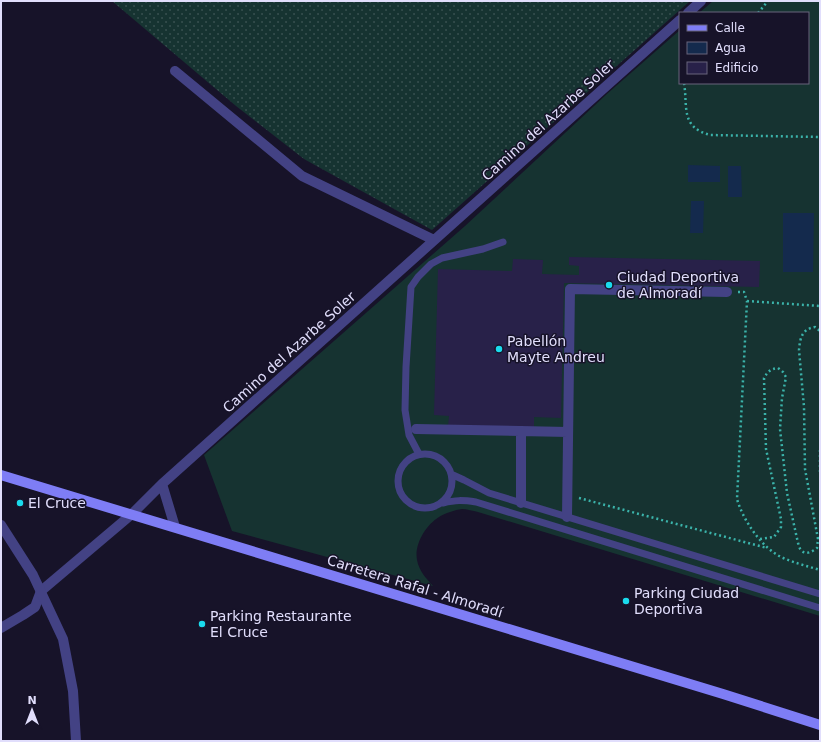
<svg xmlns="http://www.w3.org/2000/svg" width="821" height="742" viewBox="0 0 821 742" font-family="'DejaVu Sans',sans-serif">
	<defs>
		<pattern id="grass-dots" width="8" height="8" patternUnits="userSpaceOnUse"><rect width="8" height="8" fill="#163331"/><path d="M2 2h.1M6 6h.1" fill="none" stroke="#385050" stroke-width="1.8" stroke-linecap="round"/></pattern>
	</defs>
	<rect width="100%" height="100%" fill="#171329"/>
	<path fill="url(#grass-dots)" d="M112 1H690L432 230 304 159 236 106Z"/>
	<path fill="#163331" d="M713 1H820V616L478 512C473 511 467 509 462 509 455 510 445 513 439 517 426 525 414 544 417 560 419 571 426 578 433 586L232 531 204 455 465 226 608 93 680 30V83H808V13H699Z"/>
	<path fill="#142a4d" d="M688 165 720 166V182H688Z
		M728 166H741L742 197H728Z
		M691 201H704L703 233H690Z
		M783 213H814L813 272H783Z"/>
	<path fill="#282149" d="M569 257 760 261 759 287 564 283 561 418 534 417V429L448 427 449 416 434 415 438 269 512 271 513 259 543 260 542 274 579 275V266L569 265Z"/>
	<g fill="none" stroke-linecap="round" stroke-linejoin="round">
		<path stroke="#3bb3aa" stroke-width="2.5" stroke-dasharray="2 3" stroke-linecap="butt" d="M758 13 768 1
			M684 83C688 107 680 127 710 135L820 137
			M738 292H744L747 301 737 499C743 520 761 547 781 557 794 563 807 566 820 570
			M747 301 820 306
			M820 450V474
			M579 498 767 548
			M760 539 774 537 781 527V519L766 449 764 378C768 371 771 369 778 368L783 372 786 377 782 398 780 429 787 493 798 543C799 545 799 548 801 550 806 556 813 551 817 548L818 539 805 469 804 407 799 350C800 338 802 329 815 327L820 331"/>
		<path stroke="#434284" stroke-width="7" d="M398 481a27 27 0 1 1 54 0a27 27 0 1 1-54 0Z
			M419 454 409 435 405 410 406 367 411 287 418 277 431 264 442 258 483 249 503 242
			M453 475 464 480 489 493 820 594
			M443 503C456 500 462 500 476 502L820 608"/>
		<path stroke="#434284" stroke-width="10" d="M416 429 568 432
			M521 431V503
			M567 517 570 289 727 292"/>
		<path stroke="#434284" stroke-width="10" d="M688 13 701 1
			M175 71 302 176 434 240
			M162 484 175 527
			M1 628 23 615 35 607 41 591 132 514 162 484 680 20"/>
		<path stroke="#434284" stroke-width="10" d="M1 525 33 575 63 639 73 691 76 741"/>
		<path stroke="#7e7df5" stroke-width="10" d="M1 475 723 694 820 725"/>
	</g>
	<g fill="#1adbed" stroke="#171329" stroke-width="1.5">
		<circle cx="609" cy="285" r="4"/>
		<circle cx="499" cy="349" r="4"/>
		<circle cx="20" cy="503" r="4"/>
		<circle cx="626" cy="601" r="4"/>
		<circle cx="202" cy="624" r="4"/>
	</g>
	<g text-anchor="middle" stroke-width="3" stroke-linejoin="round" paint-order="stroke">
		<g font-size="14" fill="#e1defc" stroke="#171329">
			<text transform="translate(548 120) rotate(-42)" y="5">Camino del Azarbe Soler</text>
			<text transform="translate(289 352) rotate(-42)" y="5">Camino del Azarbe Soler</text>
			<text transform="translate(415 586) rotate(17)" y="5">Carretera Rafal - Almoradí</text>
		</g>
		<g font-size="14" fill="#e1defc" stroke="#171329" text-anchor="start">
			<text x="617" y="282">Ciudad Deportiva<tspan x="617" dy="16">de Almoradí</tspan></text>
			<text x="507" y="346">Pabellón<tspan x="507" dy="16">Mayte Andreu</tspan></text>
			<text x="28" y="508">El Cruce</text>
			<text x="634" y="598">Parking Ciudad<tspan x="634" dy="16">Deportiva</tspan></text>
			<text x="210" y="621">Parking Restaurante<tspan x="210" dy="16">El Cruce</tspan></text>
		</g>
	</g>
	<rect width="821" height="742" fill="none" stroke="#e1defc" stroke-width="4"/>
	<rect x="679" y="12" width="130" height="72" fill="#171329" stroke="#68647d"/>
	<rect x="687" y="25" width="20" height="6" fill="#7e7df5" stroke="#68647d"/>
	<text x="715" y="32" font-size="12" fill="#e1defc">Calle</text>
	<rect x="687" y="42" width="20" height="12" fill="#142a4d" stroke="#68647d"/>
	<text x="715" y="52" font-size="12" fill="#e1defc">Agua</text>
	<rect x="687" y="62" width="20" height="12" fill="#282149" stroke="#68647d"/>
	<text x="715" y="72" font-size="12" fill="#e1defc">Edificio</text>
	<g transform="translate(32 710)" stroke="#171329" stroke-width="3" paint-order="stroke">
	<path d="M0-3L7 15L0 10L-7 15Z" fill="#e1defc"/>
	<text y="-6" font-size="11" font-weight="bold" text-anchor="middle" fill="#e1defc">N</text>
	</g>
</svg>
